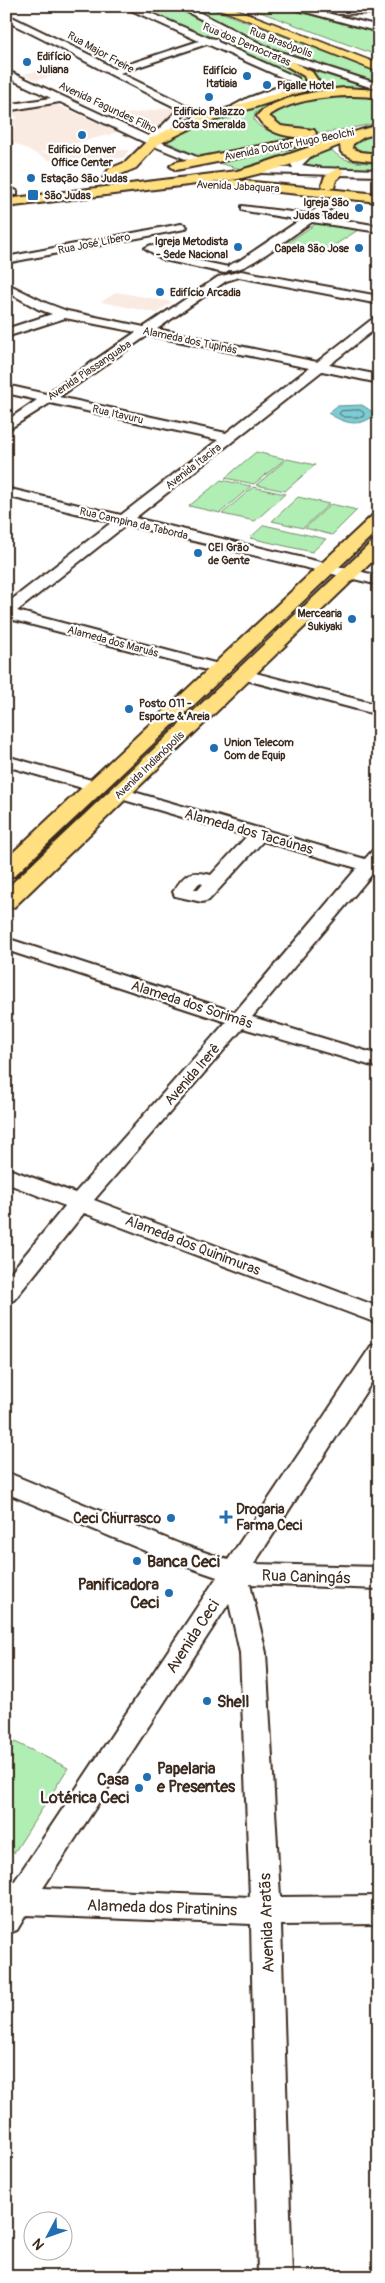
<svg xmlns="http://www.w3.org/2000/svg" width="385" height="2283" viewBox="0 0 385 2283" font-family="Pangolin,sans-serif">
	<rect width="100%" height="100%" fill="#fff"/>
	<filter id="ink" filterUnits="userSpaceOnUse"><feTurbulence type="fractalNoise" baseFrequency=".02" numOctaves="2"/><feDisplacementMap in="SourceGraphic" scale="10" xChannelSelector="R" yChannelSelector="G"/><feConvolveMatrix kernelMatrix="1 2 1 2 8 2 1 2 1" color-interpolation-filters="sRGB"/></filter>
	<g filter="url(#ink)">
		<path fill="#f9ebe1" d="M56 67 70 73 36 80 23 74Z
			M52 103 119 132 38 153 129 150 123 158 53 162 6 139V130L17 128 6 123V120L19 118 6 111Z
			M174 107 178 110 159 128H141L114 116Z
			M117 292 172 302 157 313 101 302Z"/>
		<path fill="#b0eeb4" stroke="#768c69" d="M134 6H173L206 23 203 25 229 38 210 39Z
			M182 6H205L379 73V86L280 53Z
			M244 6H276L379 33V56Z
			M212 42C243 40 268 57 295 71L303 76 305 82 300 86 272 95 298 82V80Z
			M304 68 379 91C352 90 277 99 255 113L254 120C266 138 294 131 308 138L207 156 196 155 167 142 196 124 313 86 318 79Z
			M327 94 379 97V123L323 133 276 127 266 115 274 110Z
			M379 133V157L352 153V142Z
			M318 143H322L245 170 218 163Z
			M331 148C339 163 364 163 379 163V171L306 169 296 162Z
			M317 223 358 230 327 250 329 251 323 255 281 247Z
			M256 452 285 459 254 484 225 478Z
			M287 459 315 465 285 491 256 485Z
			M221 480 251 486 220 513 189 506Z
			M253 487 285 494 255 521 222 514Z
			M298 497 329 504 303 528 272 521Z
			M331 504 357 510 332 535 305 528Z
			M264 525 326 539 312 552 250 538Z
			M15 1742 68 1768 14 1853 6 1849V1755Z"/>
		<path fill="#7bccd5" stroke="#618b8c" d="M362 405 376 414C360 428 345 424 328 413L337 406Z"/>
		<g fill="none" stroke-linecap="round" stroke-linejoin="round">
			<path stroke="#556b67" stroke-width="1" d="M360 410 364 413 363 417H344L339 414 341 411Z"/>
			<g stroke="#3b2a1e" stroke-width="4">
				<path id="minor" d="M122 6H134L209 38 217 39 218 42 298 78V85L239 110H233V106L248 98 289 83 290 81 207 44 120 73 208 116V120H202L186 113 166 134 156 140 204 160 205 162 200 165 144 142 60 102 6 111V105L51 98 6 77V70L148 136 158 130 179 109C120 81 65 49 6 21V14L96 58 114 69 199 41Z
					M176 6H187L271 49 379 84V90L265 53Z
					M284 6H299L379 26V32Z
					M379 7V13L337 14 333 11 337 8Z
					M6 138 10 139 11 143 6 146Z
					M309 150 314 153 302 165 321 168 379 170V176L260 173 255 170 260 167 293 168 291 164 292 162Z
					M6 186 17 191V195L6 194Z
					M344 192 349 195 348 197 320 216 379 226V232L312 222C296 232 246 273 229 270L224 273 164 260 145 248 151 245 172 255 228 267 229 265 239 261 300 220 246 211 242 210V206L308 214Z
					M181 224 185 225 187 227 185 229 6 263V257Z
					M241 271 379 296V304L239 277 226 281 157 329 317 362 375 317 379 316V326L329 365 379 375V383L322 371 135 518 379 576V585L126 525 17 611 226 666 228 669 226 672H214L6 618V604L112 522 6 496V488L121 515 218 440 50 403 6 431V421L37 400 6 393V385L46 394 136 332 65 318 6 337V329L52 314 38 309 6 291V283L46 303 67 311 144 327 218 277ZM148 335 309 368 226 433 59 397Z
					M244 670 379 705V715L238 678 236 675 238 672Z
					M6 756 102 783 105 787 102 791 96 792 6 766Z
					M120 788 365 859 373 850 379 849V874L373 873 252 1017 379 1055V1068L243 1028 94 1200 379 1307V1324L84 1213 14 1300 6 1302V1278L65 1206 6 1183V1168L75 1193 226 1022 6 950V938L235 1012 357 868 263 841 209 900 202 902 175 896 173 892C186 873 188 870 211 875L247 836 114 797 111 793 114 789ZM199 883 203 884 198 890 194 889Z
					M379 1343V1371L254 1564 379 1567V1589L250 1584 266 1653 280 1897 379 1896V1924L281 1925 292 2277H258L251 1924 26 1915 17 1930 6 1934V1884L12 1885 217 1577 162 1558 6 1493V1472L180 1544 228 1560 371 1346ZM229 1603 240 1653 250 1897 43 1888Z"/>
			</g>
			<g stroke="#3b2a1e" stroke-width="4">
				<path id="major" d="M268 48 312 72 319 82 305 91 194 127 157 145 136 168 119 175 114 181H104L103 178 109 169 126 162 149 139 186 121 297 87 306 81 304 76 264 53 262 51 264 49Z
					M344 88 379 90V98C349 93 294 97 269 116L281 126 314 130 316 133 314 136C295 140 266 135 257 116 270 98 322 90 344 88Z
					M379 125V133L364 137 353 144 352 148 361 152 379 154V162L354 159 341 152 340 145 284 167 238 179 6 207V199L237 171C285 158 331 137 379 125Z
					M305 137 311 141 309 144 176 170 170 166 176 162Z
					M339 168 345 172 336 180 334 188H324L322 185 325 176Z
					M233 180 379 194V202L228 187 226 184 228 181Z
					M379 514V529L14 876 6 878V859L373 515Z
					M379 540V555L14 907 6 909V889L373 541Z"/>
			</g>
			<g stroke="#3b2a1e" stroke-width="3">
				<path id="highway" d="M212 6H228L379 64V72Z"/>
			</g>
			<use href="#minor" fill="#fff" fill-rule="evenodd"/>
			<use href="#major" fill="#ffdf80" fill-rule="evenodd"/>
			<use href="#highway" fill="#ffdf80" fill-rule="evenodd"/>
		</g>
	</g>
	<g fill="#1f6fb2" stroke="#fff" stroke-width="2">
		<circle cx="27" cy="62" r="5"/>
		<circle cx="247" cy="76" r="5"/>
		<circle cx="267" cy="85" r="5"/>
		<circle cx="209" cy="97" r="5"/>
		<circle cx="82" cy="135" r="5"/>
		<circle cx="31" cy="178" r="5"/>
		<rect x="27" y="189" width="12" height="12" rx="2.5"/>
		<circle cx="359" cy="208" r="5"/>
		<circle cx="238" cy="247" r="5"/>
		<circle cx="359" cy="248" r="5"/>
		<circle cx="160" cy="292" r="5"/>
		<circle cx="198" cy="553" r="5"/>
		<circle cx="352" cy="619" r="5"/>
		<circle cx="129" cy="709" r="5"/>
		<circle cx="214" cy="748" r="5"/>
		<path d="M223.5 1509.5h5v5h5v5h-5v5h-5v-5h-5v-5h5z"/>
		<circle cx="171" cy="1518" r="5"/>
		<circle cx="137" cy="1561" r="5"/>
		<circle cx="169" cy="1593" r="5"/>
		<circle cx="207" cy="1701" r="5"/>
		<circle cx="147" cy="1777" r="5"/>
		<circle cx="139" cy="1788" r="5"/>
	</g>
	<g text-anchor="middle" stroke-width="4.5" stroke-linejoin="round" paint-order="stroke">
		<g font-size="11" fill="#3b2a1e" stroke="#fff">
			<text transform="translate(281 42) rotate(21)" y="4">Rua Brasópolis</text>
			<text transform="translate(247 44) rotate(23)" y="4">Rua dos Democratas</text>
			<text transform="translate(101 52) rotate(29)" y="4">Rua Major Freire</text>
			<text transform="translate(108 107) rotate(25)" y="4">Avenida Fagundes Filho</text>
			<text transform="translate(289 144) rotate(-11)" y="4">Avenida Doutor Hugo Beolchi</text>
			<text transform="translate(238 186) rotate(3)" y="4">Avenida Jabaquara</text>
			<text transform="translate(94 243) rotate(-11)" y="4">Rua José Líbero</text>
			<text transform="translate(190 340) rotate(12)" y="4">Alameda dos Tupinás</text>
			<text transform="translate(89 370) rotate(-34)" y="4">Avenida Piassanguaba</text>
			<text transform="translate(118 414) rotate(13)" y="4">Rua Itavuru</text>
			<text transform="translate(193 466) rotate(-38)" y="4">Avenida Itacira</text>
			<text transform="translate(134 523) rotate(13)" y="4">Rua Campina da Taborda</text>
			<text transform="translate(113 641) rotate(15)" y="4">Alameda dos Maruás</text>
			<text transform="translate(149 765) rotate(-44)" y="4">Avenida Indianópolis</text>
		</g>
		<g font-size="11" font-weight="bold" fill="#3b2a1e" stroke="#fff" text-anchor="start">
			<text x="37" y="60">Edifício<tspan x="37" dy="13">Juliana</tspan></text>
			<text x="237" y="74" text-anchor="end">Edifício<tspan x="237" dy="13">Itatiaia</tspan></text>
			<text x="277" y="89">Pigalle Hotel</text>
			<text x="209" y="115" text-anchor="middle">Edificio Palazzo<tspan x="209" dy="13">Costa Smeralda</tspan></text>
			<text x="82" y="153" text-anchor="middle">Edificio Denver<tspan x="82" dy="13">Office Center</tspan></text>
			<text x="41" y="182">Estação São Judas</text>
			<text x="44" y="199">São Judas</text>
			<text x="349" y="206" text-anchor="end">Igreja São<tspan x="349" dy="13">Judas Tadeu</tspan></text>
			<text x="228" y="245" text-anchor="end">Igreja Metodista<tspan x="228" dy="13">- Sede Nacional</tspan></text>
			<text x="349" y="252" text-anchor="end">Capela São Jose</text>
			<text x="170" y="296">Edifício Arcadia</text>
			<text x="208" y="551">CEI Grão<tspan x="208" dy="13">de Gente</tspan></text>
			<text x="342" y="617" text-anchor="end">Mercearia<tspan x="342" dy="13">Sukiyaki</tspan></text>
			<text x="139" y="707">Posto 011 -<tspan x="139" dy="13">Esporte &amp; Areia</tspan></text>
			<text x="224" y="746">Union Telecom<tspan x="224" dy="13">Com de Equip</tspan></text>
		</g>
		<g font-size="14" fill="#3b2a1e" stroke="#fff">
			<text transform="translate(249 831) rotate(16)" y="5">Alameda dos Tacaúnas</text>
			<text transform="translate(192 1004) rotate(18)" y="5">Alameda dos Sorimãs</text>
			<text transform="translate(192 1074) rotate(-49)" y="5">Avenida Irerê</text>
			<text transform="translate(193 1245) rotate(21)" y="5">Alameda dos Quinimuras</text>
		</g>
		<g font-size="14" font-weight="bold" fill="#3b2a1e" stroke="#fff" text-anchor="start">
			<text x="236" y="1514">Drogaria<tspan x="236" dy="16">Farma Ceci</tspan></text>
			<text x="161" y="1523" text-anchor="end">Ceci Churrasco</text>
		</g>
		<g font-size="16" font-weight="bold" fill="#3b2a1e" stroke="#fff" text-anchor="start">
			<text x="147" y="1567">Banca Ceci</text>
			<text x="159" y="1590" text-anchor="end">Panificadora<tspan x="159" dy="18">Ceci</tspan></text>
			<text x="217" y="1707">Shell</text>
			<text x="157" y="1774">Papelaria<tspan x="157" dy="18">e Presentes</tspan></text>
			<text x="129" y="1785" text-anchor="end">Casa<tspan x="129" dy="18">Lotérica Ceci</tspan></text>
		</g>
		<g font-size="16" fill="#3b2a1e" stroke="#fff">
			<text transform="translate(306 1576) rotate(2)" y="6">Rua Caningás</text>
			<text transform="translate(192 1636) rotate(-57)" y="6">Avenida Ceci</text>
			<text transform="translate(162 1907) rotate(2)" y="6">Alameda dos Piratinins</text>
			<text transform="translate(266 1923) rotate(-92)" y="6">Avenida Aratãs</text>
		</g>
	</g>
	<rect width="385" height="2283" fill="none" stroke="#fff" stroke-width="25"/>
	<rect x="12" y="12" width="360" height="2258" fill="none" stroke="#3b2a1e" stroke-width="2" filter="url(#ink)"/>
	<g transform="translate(48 2236) rotate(229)"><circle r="24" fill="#ffffff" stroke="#b1aaa5"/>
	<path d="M0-4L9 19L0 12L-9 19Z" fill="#1f6fb2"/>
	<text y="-8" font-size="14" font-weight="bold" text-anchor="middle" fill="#3b2a1e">N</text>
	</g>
</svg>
